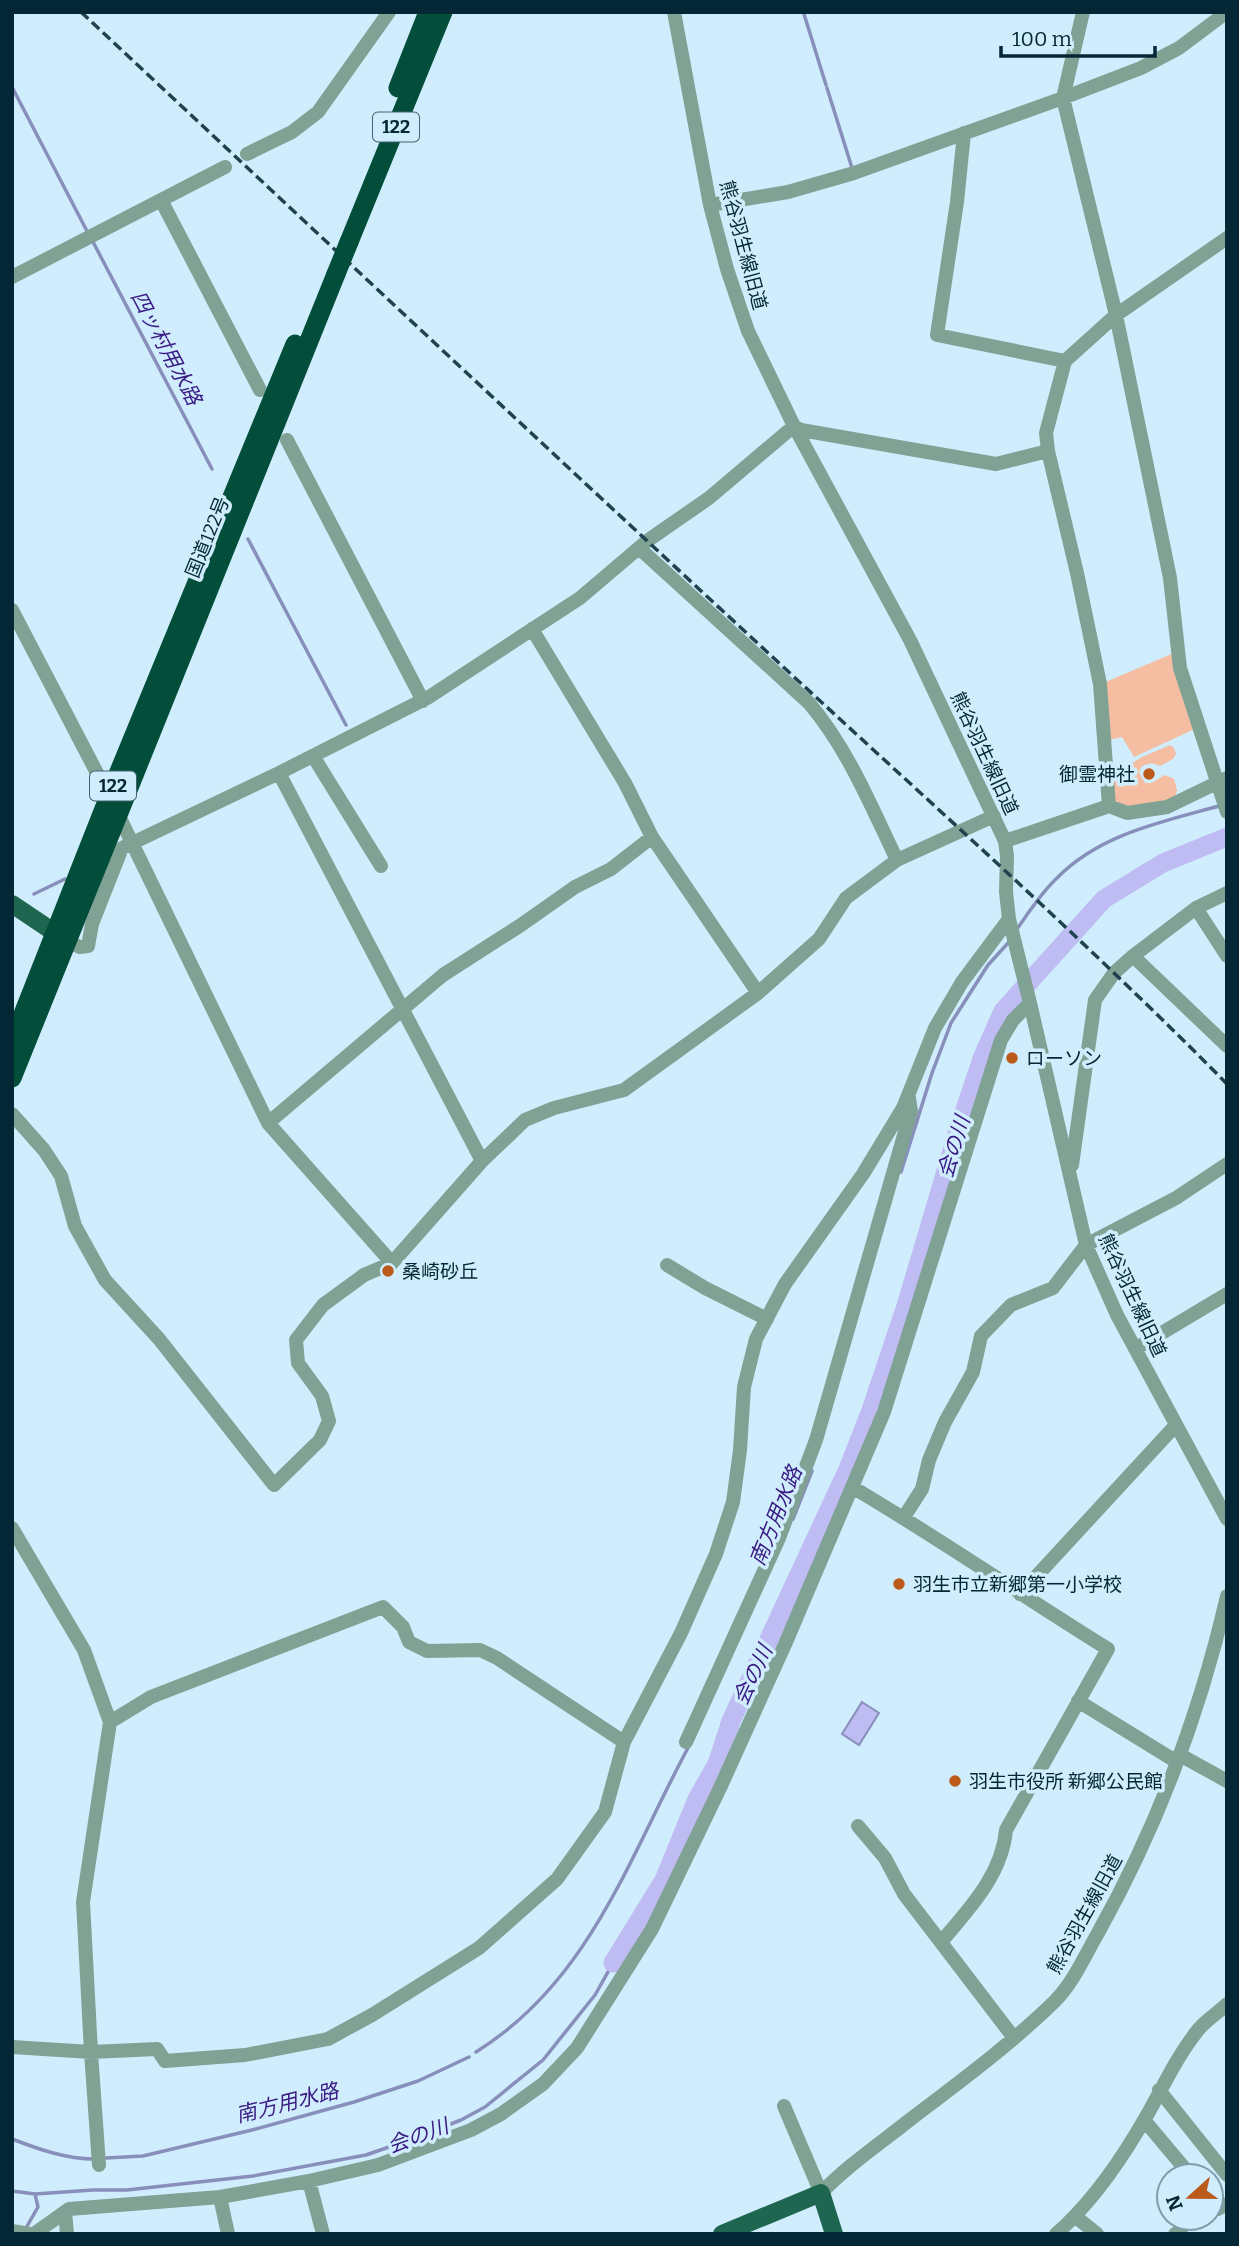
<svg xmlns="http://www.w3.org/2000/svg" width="1239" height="2246" viewBox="0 0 1239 2246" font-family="Bitter,'Noto Sans JP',serif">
	<rect width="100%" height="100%" fill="#cfedfc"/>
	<path fill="#f5bea2" d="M1174 653 1195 729 1134 757 1122 737 1109 740 1103 683Z
		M1170 745 1174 748 1176 754 1173 759 1160 766C1153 762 1148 763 1141 767L1139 772 1145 783H1151L1165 775 1174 779 1177 790 1175 798 1165 803 1127 809 1114 801 1113 781 1119 779 1121 770 1142 757Z"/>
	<path fill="#bfbbf3" stroke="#878fba" stroke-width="2" d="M862 1702 879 1713 859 1745 842 1734Z"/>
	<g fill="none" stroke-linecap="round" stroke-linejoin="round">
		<path stroke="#878fba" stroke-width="3.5" d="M804 14 826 85
			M12 87 88 233
			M827 88 852 168
			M92 240 212 469
			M248 539 346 725
			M34 894 65 879
			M1017 929C1029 912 1041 893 1057 878 1100 834 1162 822 1219 806
			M901 1172 932 1073 951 1023 988 965 1009 942
			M793 1519 812 1471
			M476 2052C590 1981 629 1857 689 1746
			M12 2139C38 2149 66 2159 94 2159
			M106 2158 143 2156 252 2130 354 2102 418 2081 469 2057
			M12 2191 35 2194 93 2190H127L253 2176 366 2155 412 2139 461 2120 485 2107 543 2060 595 1995 613 1963
			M26 2228 38 2207 35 2194"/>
		<path stroke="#bfbbf3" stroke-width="19" d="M613 1963 664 1880 697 1799 717 1764 731 1721 848 1469 870 1413 906 1306 960 1124 983 1056 1003 1011 1104 899 1163 863 1227 837"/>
		<path stroke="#80a294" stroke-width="14" d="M674 12 710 205 727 269 748 331 794 426 910 640 1005 841 1007 856 1006 892 1009 919 1030 1003 1086 1245 1117 1315 1227 1519
			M1083 12 1063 98 1116 315 1170 578 1180 668 1227 812
			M964 133 957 202 937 335 1065 361
			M247 154 292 132 318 112 389 12
			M161 200 260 390
			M710 205 788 192 854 173 1063 98 1141 68 1179 48 1227 12
			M12 277 225 167
			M287 440 423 701
			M639 548 809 703C848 749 871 806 897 860L994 816
			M12 610 109 796
			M532 629 625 783 652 837 758 993
			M313 756 381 866
			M279 773 482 1161
			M1109 806 1100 684 1077 573 1048 451 1046 433 1065 361 1116 315 1227 238
			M119 816 268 1123 392 1263
			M1005 841 1109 806 1127 813 1167 807 1227 778
			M1196 908 1227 956
			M68 942 80 947 88 946 92 924 122 848 279 773 429 697 580 598 647 541 709 498 794 426 801 430 996 464 1048 451
			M1133 956 1227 1046
			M12 1114 44 1150 61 1176 75 1226 105 1280 159 1339 274 1485 320 1440 329 1421 322 1396 298 1363 296 1340 323 1305 364 1275 392 1263 482 1161 525 1120 554 1108 624 1090 758 993 819 939 846 898 897 860
			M268 1123 443 975 521 925 575 887 611 869 652 837
			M1072 1165 1095 1000 1114 973 1133 956 1196 908 1227 893
			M667 1265 705 1288 767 1319
			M1135 1349 1227 1294
			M852 1487C939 1538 1022 1596 1108 1649L1006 1830C1002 1875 969 1909 941 1942
			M904 1517 922 1489 929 1460 945 1422 973 1372 981 1336 1011 1305 1053 1288 1086 1245 1176 1198 1227 1164
			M12 1528 84 1650 110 1722 83 1902 91 2052 99 2165
			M1020 1594 1175 1426
			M1078 1701 1177 1762
			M110 1722 151 1697 383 1607 403 1627 409 1642 427 1651 480 1650 497 1658 624 1742
			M686 1742 779 1538 816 1440 911 1111 909 1098
			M1180 1755 1227 1781
			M858 1826 885 1858 904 1894 1014 2038
			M12 2047 91 2052 157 2049 165 2061 245 2055 328 2039 372 2015 479 1948 557 1879 605 1812 624 1742 681 1633 716 1554 733 1502 740 1450 744 1387 756 1339 785 1284 863 1174 903 1108 935 1028 962 982 1009 919
			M1159 2090 1227 2175
			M784 2106 821 2193C847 2166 878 2145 907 2122 958 2083 1010 2045 1055 2001 1074 1982 1085 1955 1098 1933 1156 1829 1200 1713 1227 1596
			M1144 2120 1191 2176
			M309 2181 323 2234
			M220 2197 228 2234
			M1211 2200 1218 2209 1227 2204
			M65 2212 67 2234
			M1076 2217 1097 2234
			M12 2231 30 2234
			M34 2234 69 2209 220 2197 309 2181 378 2165 471 2130 501 2114 543 2084 577 2048 652 1929 720 1788 786 1642 884 1412 1001 1040 1013 1020 1030 1003
			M1056 2234C1087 2207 1116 2167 1137 2132 1158 2099 1173 2061 1198 2030 1206 2020 1218 2013 1227 2004
			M1175 2234 1181 2230"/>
		<path stroke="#1e664f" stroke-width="18" d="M12 904 67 941
			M722 2234 821 2193 834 2234"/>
		<path stroke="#034e3a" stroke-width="19" d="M398 88 428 12
			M349 242 443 12
			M12 1042 109 796 295 344
			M12 1078 336 274"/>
		<path stroke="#1f424f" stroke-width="3.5" stroke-dasharray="10 5" stroke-linecap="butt" d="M81 12C313 229 545 447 779 663 929 802 1083 938 1227 1084"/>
		<path stroke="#034e3a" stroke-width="19" d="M336 274 349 242"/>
	</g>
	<g fill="#bc5a1c" stroke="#cfedfc" stroke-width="2.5">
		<circle cx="1149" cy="774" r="7"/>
		<circle cx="1012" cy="1058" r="7"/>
		<circle cx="388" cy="1271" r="7"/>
		<circle cx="899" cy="1584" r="7"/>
		<circle cx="955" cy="1781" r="7"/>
	</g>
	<g text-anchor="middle" stroke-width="7" stroke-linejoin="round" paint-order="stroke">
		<g fill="#cfedfc" stroke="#406270" stroke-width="2">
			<rect x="373" y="112.5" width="46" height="29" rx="5"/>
			<rect x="90" y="771.5" width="46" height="29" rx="5"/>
		</g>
		<g font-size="18" font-weight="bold" fill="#032734">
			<text x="396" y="133">122</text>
			<text x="113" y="792">122</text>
		</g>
		<g font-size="19" fill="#032734" stroke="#cfedfc">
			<text transform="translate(744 245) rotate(75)" y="7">熊谷羽生線旧道</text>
			<text transform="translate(207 537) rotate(-68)" y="7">国道122号</text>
			<text transform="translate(985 753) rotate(65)" y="7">熊谷羽生線旧道</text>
			<text transform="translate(1133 1295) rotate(65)" y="7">熊谷羽生線旧道</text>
			<text transform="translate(1084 1914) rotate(-61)" y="7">熊谷羽生線旧道</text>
		</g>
		<g font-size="19" fill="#032734" stroke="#cfedfc" text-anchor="start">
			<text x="1135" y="781" text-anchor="end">御霊神社</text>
			<text x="1026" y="1065">ローソン</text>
			<text x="402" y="1278">桑崎砂丘</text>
			<text x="913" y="1591">羽生市立新郷第一小学校</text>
			<text x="969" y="1788">羽生市役所 新郷公民館</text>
		</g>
		<g font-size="21" font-style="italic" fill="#3a1a84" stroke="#cfedfc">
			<text transform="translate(166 348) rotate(62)" y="7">四ッ村用水路</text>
			<text transform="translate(954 1147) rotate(-73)" y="7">会の川</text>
			<text transform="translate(776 1516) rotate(-68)" y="7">南方用水路</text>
			<text transform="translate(753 1675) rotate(-65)" y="7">会の川</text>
			<text transform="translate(287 2103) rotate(-14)" y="7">南方用水路</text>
			<text transform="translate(418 2136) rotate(-20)" y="7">会の川</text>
		</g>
	</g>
	<rect width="1239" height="2246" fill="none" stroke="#032734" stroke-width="28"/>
	<g transform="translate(1190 2197) rotate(249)"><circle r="33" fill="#cfedfc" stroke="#7d9eac" stroke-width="2"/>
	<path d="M0-5L12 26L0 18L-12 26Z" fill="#bc5a1c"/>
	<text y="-10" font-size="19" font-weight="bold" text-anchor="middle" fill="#032734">N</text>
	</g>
	<path d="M1001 46v10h154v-10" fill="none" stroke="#032734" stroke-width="3.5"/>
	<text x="1012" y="46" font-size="21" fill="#032734" stroke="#cfedfc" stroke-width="5" paint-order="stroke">100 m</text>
</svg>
